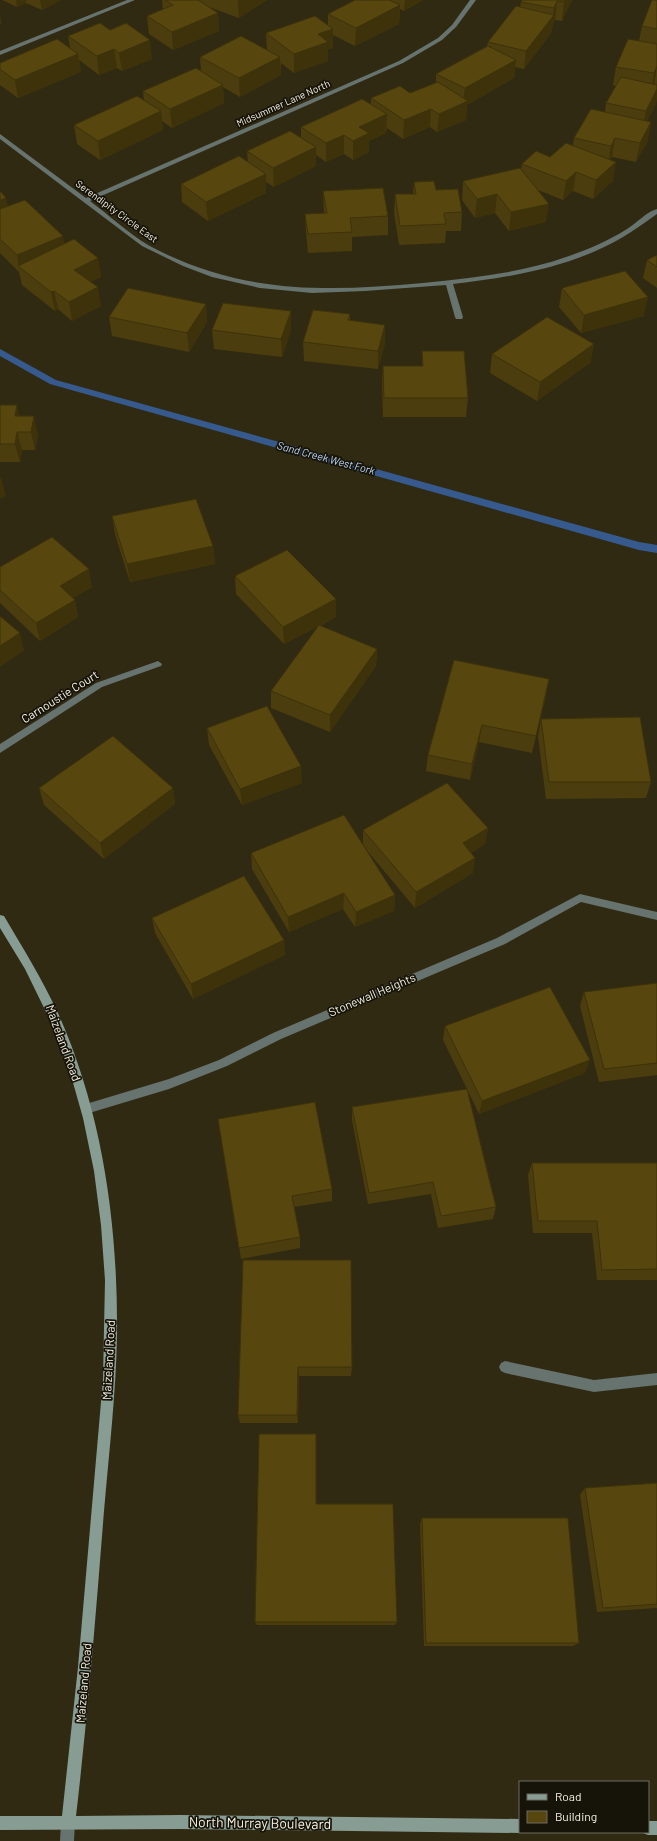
<svg xmlns="http://www.w3.org/2000/svg" width="657" height="1841" viewBox="0 0 657 1841" font-family="Barlow,sans-serif">
	<rect width="100%" height="100%" fill="#312a12"/>
	<g fill="none" stroke-linecap="round" stroke-linejoin="round">
		<path fill="#375a8e" fill-rule="evenodd" d="M0 349 56 380 639 542 657 545V553L639 550 50 384 0 356Z"/>
		<path fill="#66736e" fill-rule="evenodd" d="M127 0H135L0 55V51Z
			M470 0H476L456 27 442 40 403 63 90 201C109 215 128 233 148 245 238 294 325 292 423 283 471 278 521 273 566 257 587 250 608 241 627 229 637 223 646 212 657 209V214C639 227 622 239 602 248 556 270 503 278 453 284L463 317 462 319H456L455 317 446 285 365 291 312 293 260 288 212 277 183 266 142 246 0 139V134L86 198 399 61 438 38 452 25Z
			M158 661 162 664 161 666 102 687 0 753V744L96 683Z
			M580 894 657 912V920L581 902 505 944 281 1039 227 1066 169 1089 86 1114 82 1113 81 1109 82 1105 86 1104 169 1079 219 1060 273 1033 497 938Z
			M505 1361 594 1380 657 1373V1385L594 1392 505 1373 501 1371 499 1367 501 1363Z
			M68 1815 73 1817 75 1822 74 1841H60L61 1822 63 1817Z"/>
		<path fill="#879c93" fill-rule="evenodd" d="M0 915 4 916C23 948 42 979 58 1013 103 1114 118 1225 117 1335 116 1393 109 1452 104 1511 96 1612 88 1714 76 1816L181 1815 520 1819V1832H522L520 1833 181 1829 0 1830V1816H62L78 1667 103 1379 105 1280 101 1225 94 1171 83 1118 68 1065 48 1016 25 969 0 928Z
			M648 1821H657V1835H648L643 1833 648 1832Z"/>
	</g>
	<path fill="#4b3d0d" d="M2 0H61L42 10 26 3 17 7Z
		M162 0H267L239 18 209 7 218 13 219 31 173 50 149 34 147 16 163 10Z
		M355 0H423L404 11 400 9 399 24 355 46 333 35V48L328 49V61L294 73 281 63V75L240 97 223 87 224 103 172 128 162 121 163 130 100 160 77 144 74 125 144 100 143 91 201 71 200 57 267 50 266 33 328 25V14Z
		M572 0 562 21 555 20 553 24 551 33 524 69 515 67 514 78 467 105 466 120 437 132 430 127 403 139 387 128 386 133 369 141V152L353 160 344 154 326 162 316 155V166L274 187 266 182V193L208 221 182 202 181 184 248 162 247 151 301 138V127L371 104V98L410 93 436 83V74L487 46 488 42 520 7 521 2Z
		M652 0H657V96L656 104 647 121 648 141 636 162 612 157 610 160 613 181 593 199 573 191 563 200 538 190 546 222 509 231 495 213 475 218 462 200 463 181 521 169 522 164 550 157 573 145 574 138 605 112 606 103 616 86 613 85 616 67 639 41 642 26 651 4Z
		M68 36 152 59 122 71 117 68 99 75 79 60 81 72 18 98 0 85V63L70 48Z
		M414 182 436 190 462 212 461 231H446L445 243 399 245 394 213 395 194H413Z
		M0 191 8 206 65 244 98 258 101 277 90 282 101 306 72 321 58 309 55 311 22 285 19 272 0 253Z
		M323 191 388 216V235L352 237V251L308 253 306 233 305 214 324 213Z
		M657 255V288L643 278 647 260Z
		M562 288 644 316 581 333 559 307Z
		M206 304 207 322 189 352 112 336 109 317Z
		M291 311V330L282 357 214 349 212 330Z
		M350 314V321L385 343 378 369 304 361 303 342Z
		M422 351 468 398 466 417H383L382 384 383 366H422Z
		M492 354 591 362 537 401 490 373Z
		M0 405 20 416 38 435 35 450H22L20 462H0Z
		M112 516 213 546 215 564 130 582 115 534Z
		M0 567 92 587 73 598 75 600 78 617 40 641 0 603Z
		M235 576 336 599V617L320 626 377 649 376 666 330 732 271 708V691L319 626 284 644 236 594Z
		M454 660 546 696 532 753 479 742 470 780 426 771 428 755Z
		M541 719 651 782 646 798 546 799 538 736Z
		M207 728 302 783 242 805 209 745Z
		M39 788H173L175 804 104 859 44 805Z
		M488 828 485 844 471 853 473 873 415 908 364 847 395 895 394 911 355 927 343 909 289 932 252 869 251 853 363 845V830Z
		M152 918 284 940 285 955 193 999 155 933Z
		M657 983V1075L599 1082 580 1006 584 992Z
		M445 1026 585 1073 479 1114 467 1089 496 1207 493 1219 438 1228 431 1194 368 1204 352 1120V1107L467 1089 443 1040Z
		M218 1119 332 1189V1201L294 1207 300 1237V1248L241 1259Z
		M532 1163H657V1280H597L592 1233H533L528 1175Z
		M243 1260 352 1367 351 1376H299L298 1423H240L238 1415Z
		M316 1442V1504L397 1622 395 1625H257L255 1622Z
		M657 1483V1608L597 1612 580 1495 585 1488Z
		M422 1518 579 1643 573 1646H424L420 1524Z"/>
	<path fill="#3d320a" d="M16 0H26V3L17 7Z
		M40 0H61L42 10Z
		M238 0H267L239 18Z
		M405 0H423L404 11Z
		M565 0H572L562 21 564 2Z
		M557 1 555 20 553 24 551 33 524 69 526 51 553 16 554 8Z
		M400 5 399 24 355 46 356 28Z
		M218 13 219 31 173 50 172 32Z
		M0 14 2 24 0 25Z
		M333 29V48L328 49V61L294 73V54L318 34Z
		M150 40 152 59 122 71 119 53Z
		M114 49 117 68 99 75 97 56Z
		M78 54 81 72 18 98 15 80Z
		M280 57 281 75 240 97 239 78Z
		M516 60 514 78 467 105 466 120 437 132 439 114 463 103 465 88Z
		M657 66 654 85 651 92 654 73Z
		M223 85 224 103 172 128 170 109Z
		M657 89V96L656 104 642 130 646 111Z
		M431 109 430 127 403 139 404 120Z
		M161 111 163 130 100 160 98 141Z
		M387 114 386 133 369 141V152L353 160V141L359 127Z
		M651 122 648 141 636 162 640 143Z
		M344 135V154L326 162V143Z
		M615 138 612 157 608 165 611 146Z
		M316 147V166L274 187 273 168Z
		M616 162 613 181 593 199 596 180Z
		M576 172 573 191 563 200 566 181Z
		M266 174V193L208 221 206 202Z
		M497 194 495 213 475 218 477 199Z
		M6 198 10 217 0 220V200Z
		M549 204 546 222 509 231 511 212Z
		M63 236 66 255 19 267 17 255Z
		M98 258 101 277 77 288 74 270Z
		M98 287 101 306 72 321 69 302Z
		M54 291 58 309 55 311 51 292Z
		M648 297 644 316 581 333 584 315Z
		M206 304 207 322 189 352 187 333Z
		M291 311V330L282 357 281 339Z
		M385 325V343L378 369V351Z
		M594 344 591 362 537 401 540 382Z
		M17 405 21 424 15 416Z
		M34 416 38 435 35 450 31 432Z
		M17 432 22 450 20 462 15 444Z
		M1 477 6 496 0 499V478Z
		M213 546 215 564 130 582 127 564Z
		M89 569 92 587 64 604 60 586Z
		M336 599V617L284 644 283 627Z
		M75 600 78 617 40 641 36 623Z
		M20 633 24 651 0 667V646Z
		M377 649 376 666 330 732V715Z
		M549 679 546 696 532 753 536 736Z
		M482 725 479 742 470 780 472 764Z
		M301 766 302 783 242 805 240 789Z
		M173 788 175 804 104 859 100 843Z
		M488 828 485 844 460 859 463 843Z
		M475 858 473 873 415 908 416 892Z
		M344 893 343 909 289 932 288 917Z
		M395 895 394 911 355 927 356 912Z
		M284 940 285 955 193 999 191 984Z
		M590 1060 585 1073 479 1114 482 1101Z
		M298 1367 299 1376 298 1423 297 1415Z"/>
	<path fill="#57470f" stroke="#3d320a" d="M165 0H198L218 13 172 32 147 16 173 5Z
		M355 0H389L400 5 356 28 328 14Z
		M522 0H565L564 2 557 1 554 8 521 2Z
		M652 0H657V29L642 26Z
		M516 6 554 15 526 51 488 42Z
		M315 16 333 29 318 34 328 42 294 54 266 33Z
		M100 23 110 30 126 23 150 40 119 53 114 49 97 56 68 36Z
		M241 36 280 57 239 78 200 57Z
		M57 39 78 54 15 80 0 69V63Z
		M628 39 657 44V66L654 73 616 67Z
		M488 46 516 60 465 88 436 74Z
		M196 68 223 85 170 109 143 91Z
		M621 77 657 85V89L646 111 606 103Z
		M438 82 468 101 439 114 431 109 404 120 371 98 400 86 410 93Z
		M137 96 161 111 98 141 74 125Z
		M362 99 387 114 359 127 369 133 353 141 344 135 326 143 301 127Z
		M591 109 651 122 640 143 615 138 611 146 574 138Z
		M290 131 316 147 273 168 247 151Z
		M566 143 616 162 596 180 576 172 566 181 522 164 536 151 550 157Z
		M239 156 266 174 206 202 181 184Z
		M520 168 549 204 511 212 497 194 477 199 463 181Z
		M434 181 436 190 458 189 462 212 444 213 446 224 400 226 395 194H416L414 182Z
		M383 188 388 216 350 218 352 232 308 234 305 214 327 213 323 191Z
		M0 191 6 198 0 200Z
		M25 200 63 236 17 255 0 239V209Z
		M74 239 98 258 74 270 98 287 69 302 54 291 51 292 18 266Z
		M657 255V267L647 260Z
		M625 271 648 297 584 315 562 288Z
		M128 288 206 304 187 333 109 317Z
		M223 303 291 311 281 339 212 330Z
		M313 310 350 314 348 320 385 325 378 351 303 342Z
		M547 317 594 344 540 382 492 354Z
		M422 351H464L468 398H384L383 366H423Z
		M0 405H17L15 416H34L31 432H17L15 444H0Z
		M196 499 213 546 127 564 112 516Z
		M52 537 89 569 60 586 75 600 36 623 0 590V567Z
		M287 550 336 599 283 627 235 576Z
		M0 616 20 633 0 646Z
		M319 625 377 649 330 715 271 691Z
		M454 660 549 679 536 736 482 725 472 764 428 755Z
		M267 706 301 766 240 789 207 728Z
		M640 717 651 782H549L541 719Z
		M113 736 173 788 100 843 39 788Z
		M447 783 488 828 463 843 475 858 416 892 363 830Z
		M344 815 395 895 356 912 344 893 288 917 251 853Z
		M244 876 284 940 191 984 152 918Z
		M657 983V1063L604 1069 584 992Z
		M550 987 590 1060 482 1101 445 1026Z
		M467 1089 496 1207 441 1216 433 1182 369 1193 352 1107Z
		M315 1102 332 1189 292 1196 300 1237 239 1248 218 1119Z
		M532 1163H657V1269L602 1270 597 1221H538Z
		M243 1260H351L352 1367H298L297 1415H238Z
		M259 1434H316V1504H393L397 1622H255Z
		M657 1483V1604L603 1608 585 1488Z
		M422 1518H568L579 1643H426Z"/>
	<g text-anchor="middle" stroke-width="3.5" stroke-linejoin="round" paint-order="stroke">
		<g font-size="10" fill="#f5f0e2" stroke="#161309">
			<text transform="translate(283 103) rotate(-24)" y="4">Midsummer Lane North</text>
			<text transform="translate(117 211) rotate(36)" y="4">Serendipity Circle East</text>
		</g>
		<g font-size="11" font-style="italic" fill="#bfd5f4" stroke="#161309">
			<text transform="translate(326 458) rotate(15)" y="4">Sand Creek West Fork</text>
		</g>
		<g font-size="12" fill="#f5f0e2" stroke="#161309">
			<text transform="translate(60 697) rotate(-32)" y="4">Carnoustie Court</text>
			<text transform="translate(372 995) rotate(-23)" y="4">Stonewall Heights</text>
			<text transform="translate(63 1043) rotate(70)" y="4">Maizeland Road</text>
			<text transform="translate(109 1360) rotate(-87)" y="4">Maizeland Road</text>
			<text transform="translate(84 1683) rotate(-85)" y="4">Maizeland Road</text>
		</g>
		<g font-size="14" fill="#f5f0e2" stroke="#161309">
			<text transform="translate(260 1823) rotate(1)" y="5">North Murray Boulevard</text>
		</g>
	</g>
	<rect x="519" y="1781" width="130" height="52" fill="#161309" stroke="#6f6b60"/>
	<rect x="527" y="1794" width="20" height="6" fill="#879c93" stroke="#6f6b60"/>
	<text x="555" y="1801" font-size="12" fill="#f5f0e2">Road</text>
	<rect x="527" y="1811" width="20" height="12" fill="#57470f" stroke="#6f6b60"/>
	<text x="555" y="1821" font-size="12" fill="#f5f0e2">Building</text>
</svg>
